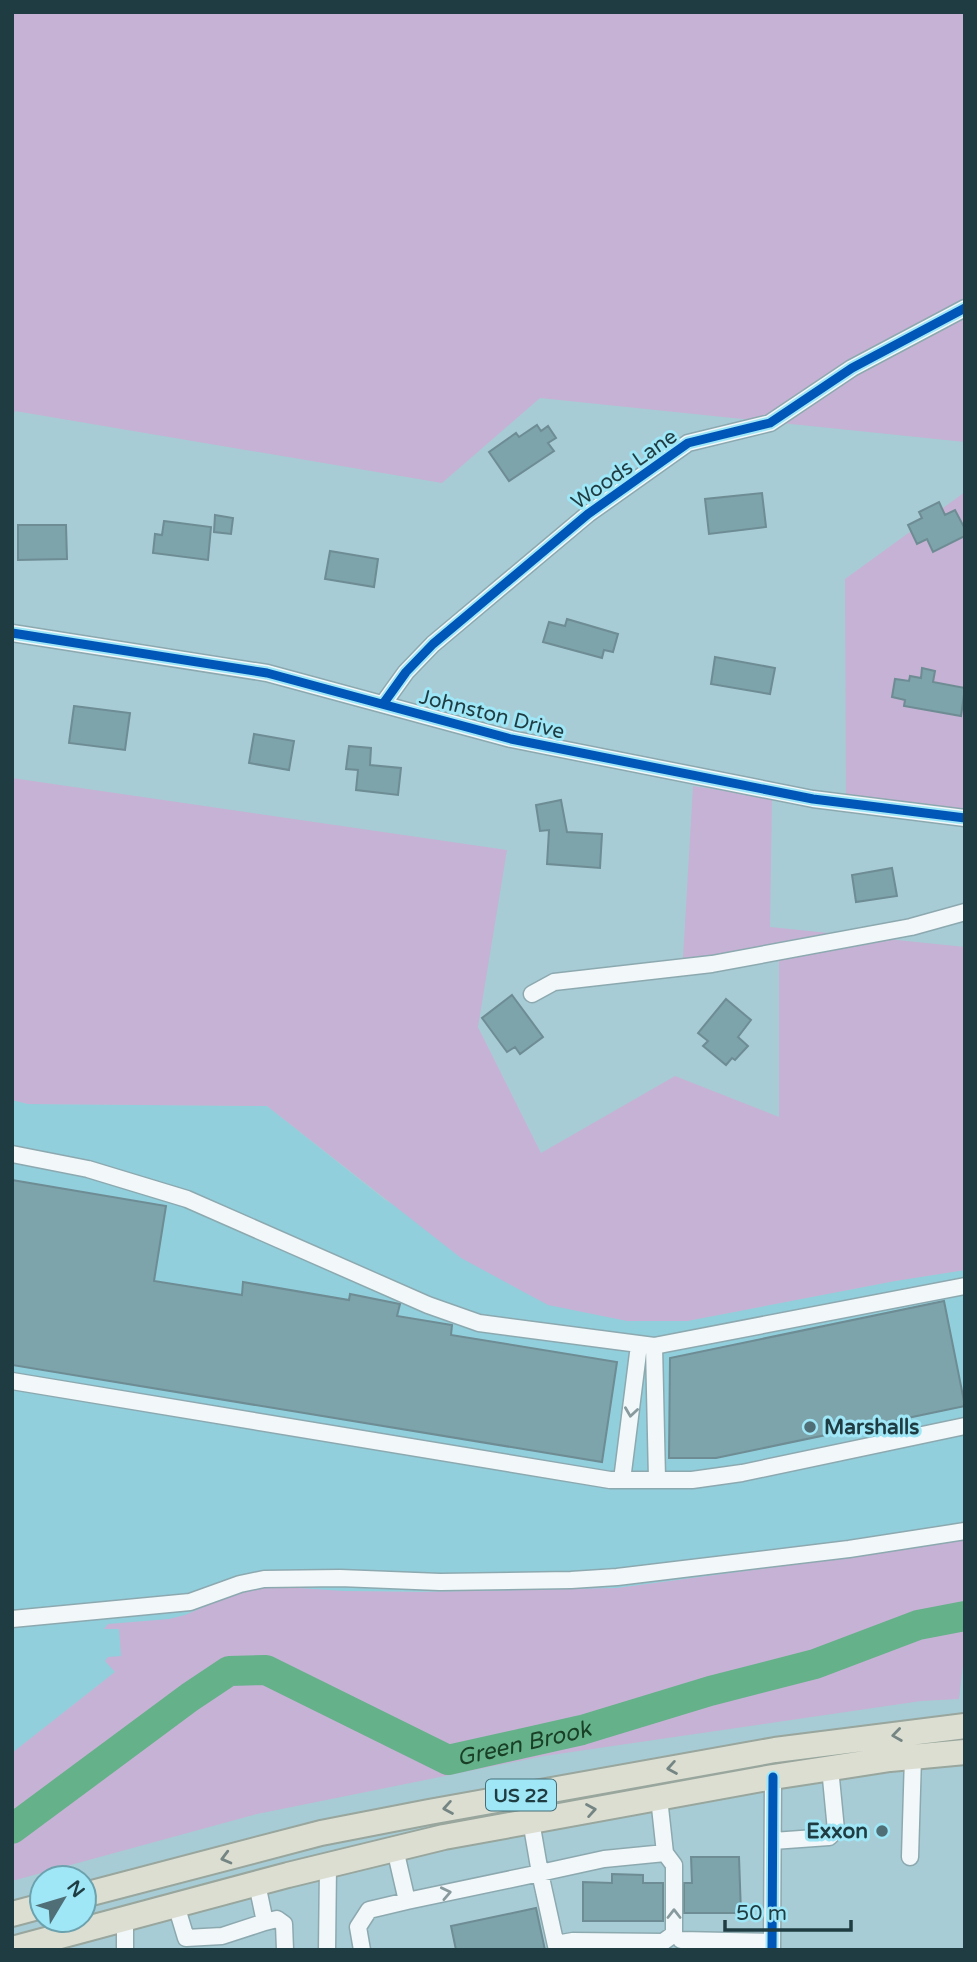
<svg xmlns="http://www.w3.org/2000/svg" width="977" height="1962" viewBox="0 0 977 1962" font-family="'Varela Round',sans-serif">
	<rect width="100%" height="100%" fill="#a7ccd5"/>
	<path fill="#91cfdc" d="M12 1100 28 1104 267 1106 385 1200 627 1321H687L895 1281 965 1270V1538L821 1561 617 1588 508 1592 344 1591 115 1672 12 1753Z"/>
	<path fill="#c6b2d4" d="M12 12H965V442L540 398 442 483 15 411 12 419Z
		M965 492V822L846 810 845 579Z
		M12 778 507 850 478 1027 541 1153 675 1076 779 1117V956L682 975 693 786 772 798 770 927 965 947V1270L895 1281 687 1321H627L548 1305 461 1258 267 1106 28 1104 12 1100Z
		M965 1538V1648L959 1699 921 1701 544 1756 257 1814 12 1881V1753L115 1672 105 1661 108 1657 121 1656 119 1629H104L108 1624 169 1619 185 1615 227 1597 268 1586 344 1591 419 1592 617 1588 821 1561Z"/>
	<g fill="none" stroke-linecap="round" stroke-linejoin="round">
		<path stroke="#64b18a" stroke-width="30" id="s1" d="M12 1829 190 1697 229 1671 266 1670 448 1760 582 1730 710 1691 815 1664 918 1625 965 1616"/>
	</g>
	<path fill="#7da3ab" stroke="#6e8c93" stroke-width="2" d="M537 425 541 431 548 426 556 438 548 443 554 451 509 481 489 452 516 433 519 437Z
		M762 493 766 527 709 534 705 499Z
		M939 502 945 515 955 510 965 529V536L933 552 927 539 917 544 908 525 922 518 919 512Z
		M215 515 233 518 231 534 214 532Z
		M164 521 211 527 208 560 153 553 155 534 162 535Z
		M18 525H66L67 559 18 560Z
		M330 551 378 559 374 587 325 579Z
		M567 619 618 634 613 652 604 650 602 658 543 642 549 622 565 626Z
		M715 657 775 668 770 694 711 684Z
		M922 668 935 671 933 682 965 688 961 716 904 706 905 700 892 697 895 679 909 681 910 676 921 678Z
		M74 706 130 713 125 750 69 743Z
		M254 734 294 741 289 770 249 763Z
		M349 746 371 748 370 765 401 768 398 795 356 790 358 770 346 769Z
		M561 800 567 832 602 834 600 868 547 864 549 830 540 831 536 805Z
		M892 868 897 896 856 902 852 875Z
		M512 995 543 1037 520 1054 515 1047 507 1052 482 1018Z
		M726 999 751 1020 738 1037 748 1046 735 1060 732 1058 726 1065 703 1046 708 1041 698 1033Z
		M12 1180 166 1206 154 1281 242 1295 243 1282 349 1300 350 1294 400 1304 397 1316 452 1325 451 1335 617 1362 602 1462 12 1365Z
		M944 1301 965 1406 716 1458H669L670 1358Z
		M691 1857H739L741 1913H684V1883H692Z
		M612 1874 643 1875V1883H663V1921H583V1882L612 1883Z
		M536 1908 545 1950H456L451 1926Z"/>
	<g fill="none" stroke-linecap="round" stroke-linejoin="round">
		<g stroke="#8ca9b0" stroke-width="19">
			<path id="minor" d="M12 633 267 673 511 739 813 799 965 818
				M383 704 406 672 433 644 588 514 688 443 770 423 852 368 965 308
				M532 994 554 982 712 964 911 927 965 912
				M12 1154 88 1169 187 1199 428 1305 479 1323 654 1346 965 1286
				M654 1346 657 1479
				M12 1381 610 1480H692L742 1473 965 1426
				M622 1480 639 1345
				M12 1619 190 1602 240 1584 264 1579 340 1578 440 1582 571 1580 617 1577 849 1549 965 1531
				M773 1841 829 1837 836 1830 830 1768
				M395 1849 407 1901 540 1873 531 1821
				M910 1857 913 1757
				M176 1905 186 1938 222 1936 265 1922 257 1884
				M265 1922 277 1919 284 1924 285 1950
				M681 1940 772 1942
				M556 1944 573 1941 663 1942 674 1934V1865L665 1853
				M125 1950V1919
				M327 1950 328 1866
				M362 1950 358 1927 369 1910 407 1901
				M557 1950 540 1873 604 1859 665 1853 659 1798
				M772 1950 773 1777"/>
		</g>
		<g stroke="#98a69d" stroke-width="28">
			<path id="highway" d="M84 1895 321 1833 429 1812 775 1750 965 1726
				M12 1914 42 1906
				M12 1949 288 1875 444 1837 773 1777 890 1759 965 1752"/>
		</g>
		<use href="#minor" stroke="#f2f7f9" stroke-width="16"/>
		<use href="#highway" stroke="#dcded2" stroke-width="24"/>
		<g stroke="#9fe6f6" stroke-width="13">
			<path id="cycleway" d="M12 633 267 673 511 739 813 799 965 818
				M383 704 406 672 433 644 588 514 688 443 770 423 852 368 965 308
				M772 1950 773 1777"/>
		</g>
		<use href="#cycleway" stroke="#0057b8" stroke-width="9"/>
	</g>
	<defs><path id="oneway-chevron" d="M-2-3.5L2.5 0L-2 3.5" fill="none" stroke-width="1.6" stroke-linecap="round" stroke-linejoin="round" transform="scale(1.75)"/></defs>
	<g stroke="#889a9e">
		<use href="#oneway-chevron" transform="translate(631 1412) rotate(98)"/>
		<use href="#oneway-chevron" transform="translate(446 1893) rotate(-12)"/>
		<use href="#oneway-chevron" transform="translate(674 1914) rotate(-90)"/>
	</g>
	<g stroke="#748583">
		<use href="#oneway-chevron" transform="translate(897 1735) rotate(172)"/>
		<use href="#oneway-chevron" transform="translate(672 1768) rotate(170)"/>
		<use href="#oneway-chevron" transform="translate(448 1808) rotate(170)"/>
		<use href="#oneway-chevron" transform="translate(591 1810) rotate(-10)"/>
		<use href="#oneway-chevron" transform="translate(226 1858) rotate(165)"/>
	</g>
	<g fill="#4f6e75" stroke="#9fe6f6" stroke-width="2.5">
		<circle cx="810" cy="1427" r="7"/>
		<circle cx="882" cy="1831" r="7"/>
	</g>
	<g text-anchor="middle" stroke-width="6" stroke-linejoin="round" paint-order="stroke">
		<rect fill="#9fe6f6" stroke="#456f78" stroke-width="2" x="486" y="1779.5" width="70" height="31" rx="5"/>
		<g font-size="19" font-weight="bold" fill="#1f3c42">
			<text x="521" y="1802">US 22</text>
		</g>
		<g font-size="21" fill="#1f3c42" stroke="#9fe6f6">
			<text transform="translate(624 469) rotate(-35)" y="7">Woods Lane</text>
			<text transform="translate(492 714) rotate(14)" y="7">Johnston Drive</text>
		</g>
		<g font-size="21" font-weight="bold" fill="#1f3c42" stroke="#9fe6f6" text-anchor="start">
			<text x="824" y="1434">Marshalls</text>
			<text x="868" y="1838" text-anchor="end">Exxon</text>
		</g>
		<g font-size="23" font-style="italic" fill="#194027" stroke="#9fe6f6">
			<text dy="8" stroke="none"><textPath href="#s1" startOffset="586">Green Brook</textPath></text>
		</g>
	</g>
	<rect width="977" height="1962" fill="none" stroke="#1f3c42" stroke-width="28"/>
	<g transform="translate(63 1899) rotate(52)"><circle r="33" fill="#9fe6f6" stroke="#6ca2ae" stroke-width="2"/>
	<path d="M0-5L12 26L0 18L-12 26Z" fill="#4f6e75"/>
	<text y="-10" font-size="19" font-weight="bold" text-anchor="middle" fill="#1f3c42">N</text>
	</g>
	<path d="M725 1920v10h126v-10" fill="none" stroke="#1f3c42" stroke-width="3.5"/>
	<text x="736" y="1920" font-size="21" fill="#1f3c42" stroke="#9fe6f6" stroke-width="5" paint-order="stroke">50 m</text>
</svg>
